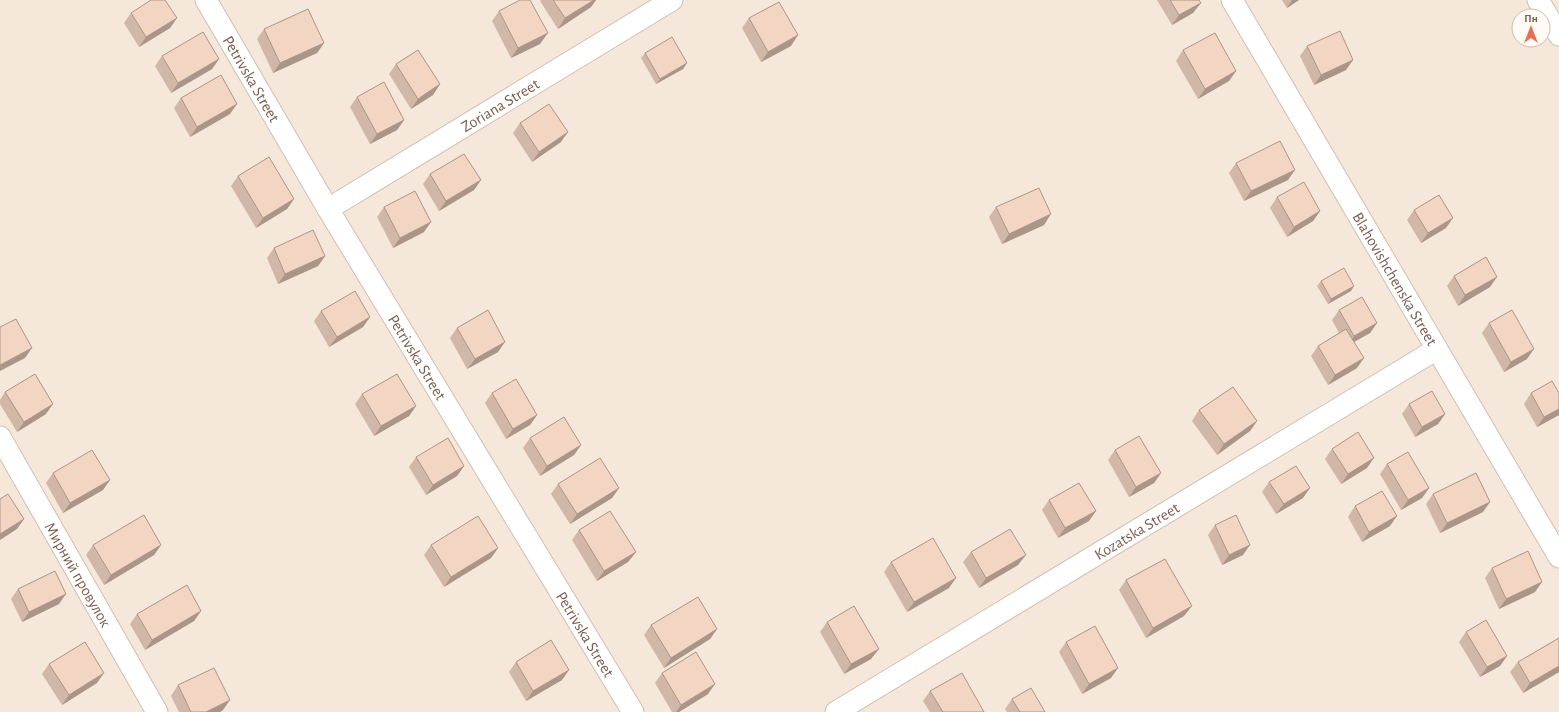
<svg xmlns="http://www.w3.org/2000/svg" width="1559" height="712" viewBox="0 0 1559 712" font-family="'Alegreya Sans',sans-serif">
	<rect width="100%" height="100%" fill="#fdf6ec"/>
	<path fill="#f5e8da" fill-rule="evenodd" d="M0 0H1559V712H0ZM1519 16H1543V40H1519Z"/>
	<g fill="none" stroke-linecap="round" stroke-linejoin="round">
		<g stroke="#d1beb0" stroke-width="23">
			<g id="street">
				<path id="s1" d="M206 0 328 209 633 712"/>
				<path id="s2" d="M1232 0 1559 557"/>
				<path d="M1538 0 1559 35"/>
				<path id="s3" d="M328 209 672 0"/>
				<path id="s4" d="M0 437 157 712"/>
				<path id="s5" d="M836 712 1437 349"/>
			</g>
		</g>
		<use href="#street" stroke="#fff" stroke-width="21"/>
	</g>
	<path fill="#d1b7a8" d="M541 0H596L591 7 558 29 540 1Z
		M1157 0H1199L1193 13 1172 25Z
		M1282 0H1299L1287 8Z
		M499 11 540 44 511 58 492 21Z
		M131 13 177 18 170 28 139 47 124 23Z
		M749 18 791 46 761 62 742 28Z
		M264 29 324 43 317 53 273 73 257 39Z
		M1307 46 1346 70 1314 85 1300 56Z
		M1183 50 1236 71 1229 81 1198 99 1176 61Z
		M645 53 687 63 683 69 656 84 641 58Z
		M162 56 219 59 212 69 171 93 155 66Z
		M396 64 440 84 433 95 411 109 389 74Z
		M357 97 404 120 397 130 370 144 350 107Z
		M181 98 230 114 190 137 174 108Z
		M520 123 561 142 532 162 513 133Z
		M1236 163 1288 180 1244 201 1229 173Z
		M430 174 481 180 474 190 439 211 423 184Z
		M238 176 294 199 287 209 256 228 231 186Z
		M1277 197 1320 211 1313 221 1287 237 1270 208Z
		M384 207 424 232 393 248 377 217Z
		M996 207 1044 225 1002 244 989 217Z
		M1414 210 1446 228 1421 243 1407 220Z
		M274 248 325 256 318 266 278 284 267 258Z
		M1454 276 1490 287 1458 306 1447 286Z
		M1321 281 1351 291 1328 304 1317 286Z
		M1339 310 1377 323 1370 333 1354 342 1357 368 1328 385 1311 356 1318 346 1339 333 1332 320Z
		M321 311 370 317 363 327 329 347 314 321Z
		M1489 323 1527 359 1504 372 1482 333Z
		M457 328 498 352 467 369 450 338Z
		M5 392 46 414 17 432 0 404V400Z
		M492 393 537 415 530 425 506 439 485 403Z
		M1531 393H1559V415L1537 427 1524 404Z
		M362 394 416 406 409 416 374 436 355 404Z
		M1409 404 1445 414 1438 424 1415 437 1402 414Z
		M1199 410 1257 421 1250 431 1217 455 1192 421Z
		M530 438 581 445 574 455 540 476 523 448Z
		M1332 449 1367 468 1341 484 1325 459Z
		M1115 450 1161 473 1154 483 1129 497 1108 460Z
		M416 457 464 466 457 476 426 495 409 467Z
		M1387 464 1429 488 1422 498 1401 510 1380 474Z
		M53 473 103 490 63 513 46 483Z
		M1269 482 1303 498 1276 514 1262 492Z
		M558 484 619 488 612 498 570 524 551 494Z
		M1433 494 1483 512 1440 533 1426 504Z
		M1049 500 1089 521 1058 538 1042 510Z
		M1355 506 1390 526 1362 542 1348 517Z
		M1215 525 1243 555 1222 565 1208 535Z
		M579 530 636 552 628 562 597 581 572 540Z
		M93 545H161L154 555 104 585 86 555Z
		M431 545 498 548 491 558 444 587 424 555Z
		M971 552 1018 565 979 588 963 562Z
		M891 562 949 588 907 612 884 572Z
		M1492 568 1535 592 1499 609 1485 578Z
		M1126 580 1184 616 1146 638 1119 590Z
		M18 589 59 604 22 622 11 599Z
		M201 611 194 621 145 650 130 624 137 614Z
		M827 622 871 659 844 674 820 632Z
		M651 625 717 629 710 639 664 668 644 635Z
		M1466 632 1500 666 1480 677 1459 642Z
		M1559 638V672L1523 693 1510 672 1518 662Z
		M1066 642 1111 678 1082 694 1059 652Z
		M516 662 562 680 526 701 509 672Z
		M49 664 97 683 62 705 42 674Z
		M662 673 708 694 679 712H672L655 683Z
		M178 685 223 710 220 712H179L171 696Z
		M930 691 984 712H930L923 701Z
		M1012 699 1045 712H1007L1005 709Z"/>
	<path fill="#aa9588" d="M594 0H596L591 7 558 29 565 18Z
		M1292 0H1299L1287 8Z
		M1201 3 1193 13 1172 25 1179 15Z
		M177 18 170 28 139 47 146 37Z
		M548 33 540 44 511 58 518 48Z
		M798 35 791 46 761 62 768 52Z
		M324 43 317 53 273 73 280 63Z
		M219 59 212 69 171 93 178 83Z
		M1353 60 1346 70 1314 85 1321 75Z
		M687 63 683 69 656 84 660 79Z
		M1236 71 1229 81 1198 99 1205 89Z
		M440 84 433 95 411 109 418 99Z
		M237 104 230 114 190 137 197 127Z
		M404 120 397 130 370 144 377 134Z
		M568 132 561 142 532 162 539 152Z
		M1295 170 1288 180 1244 201 1251 191Z
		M481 180 474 190 439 211 446 201Z
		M294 199 287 209 256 228 263 218Z
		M1320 211 1313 221 1287 237 1294 227Z
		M1051 214 1044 225 1002 244 1009 234Z
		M1453 218 1446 228 1421 243 1428 233Z
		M431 222 424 232 393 248 400 238Z
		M325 256 318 266 278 284 285 274Z
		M1497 277 1490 287 1458 306 1465 295Z
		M1354 286 1351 291 1328 304 1331 299Z
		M370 317 363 327 329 347 337 337Z
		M1377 323 1370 333 1347 346 1354 336Z
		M505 342 498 352 467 369 475 359Z
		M32 348 25 358 0 371V365Z
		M1534 349 1527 359 1504 372 1511 362Z
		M1364 358 1357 368 1328 385 1335 375Z
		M53 404 46 414 17 432 24 422Z
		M416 406 409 416 374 436 381 426Z
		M1559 409V415L1537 427 1544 417Z
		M1445 414 1438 424 1415 437 1422 427Z
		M537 415 530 425 506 439 513 429Z
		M1257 421 1250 431 1217 455 1224 444Z
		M581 445 574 455 540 476 547 466Z
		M1374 458 1367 468 1341 484 1348 474Z
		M464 466 457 476 426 495 433 485Z
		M1161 473 1154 483 1129 497 1136 487Z
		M110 480 103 490 63 513 70 503Z
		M619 488 612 498 570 524 577 514Z
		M1310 488 1303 498 1276 514 1284 504Z
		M1429 488 1422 498 1401 510 1408 500Z
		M1490 502 1483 512 1440 533 1447 523Z
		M1096 511 1089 521 1058 538 1065 528Z
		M1397 516 1390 526 1362 542 1369 532Z
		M24 519 17 529 0 540V534Z
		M161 545 154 555 104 585 111 575Z
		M1250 545 1243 555 1222 565 1229 555Z
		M498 548 491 558 444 587 451 577Z
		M636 552 628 562 597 581 604 571Z
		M1026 555 1018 565 979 588 986 578Z
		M956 578 949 588 907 612 914 602Z
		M1542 582 1535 592 1499 609 1506 599Z
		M66 594 59 604 22 622 29 612Z
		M1192 606 1184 616 1146 638 1153 628Z
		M201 611 194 621 145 650 152 640Z
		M717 629 710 639 664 668 671 658Z
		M879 649 871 659 844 674 851 664Z
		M1507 656 1500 666 1480 677 1487 667Z
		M1559 666V672L1523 693 1530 683Z
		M1118 668 1111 678 1082 694 1089 684Z
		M569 670 562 680 526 701 533 691Z
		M104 673 97 683 62 705 69 695Z
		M715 684 708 694 679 712H676L681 705Z
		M230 700 223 710 220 712H206Z"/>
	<path fill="#f3d5c3" stroke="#aa9588" d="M151 0H165L177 18 146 37 131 13Z
		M520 0H530L548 33 518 48 499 11Z
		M553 0H594L565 18Z
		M1170 0H1199L1201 3 1179 15Z
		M779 2 798 35 768 52 749 18Z
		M308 9 324 43 280 63 264 29Z
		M1340 31 1353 60 1321 75 1307 46Z
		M203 32 219 59 178 83 162 56Z
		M1215 33 1236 71 1205 89 1183 50Z
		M672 37 687 63 660 79 645 53Z
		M418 50 440 84 418 99 396 64Z
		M221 75 237 104 197 127 181 98Z
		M384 82 404 120 377 134 357 97Z
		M549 104 568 132 539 152 520 123Z
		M1280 141 1295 170 1251 191 1236 163Z
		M464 154 481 180 446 201 430 174Z
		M269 157 294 199 263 218 238 176Z
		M1304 182 1320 211 1294 227 1277 197Z
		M1039 188 1051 214 1009 234 996 207Z
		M415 191 431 222 400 238 384 207Z
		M1439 195 1453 218 1428 233 1414 210Z
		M313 230 325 256 285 274 274 248Z
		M1486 257 1497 277 1465 295 1454 276Z
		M1344 268 1354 286 1331 299 1321 281Z
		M355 291 370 317 337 337 321 311Z
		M1362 297 1377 323 1354 336 1339 310Z
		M488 310 505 342 475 359 457 328Z
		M1512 310 1534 349 1511 362 1489 323Z
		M16 319 32 348 0 365V327Z
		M1346 329 1364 358 1335 375 1318 346Z
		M35 374 53 404 24 422 5 392Z
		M397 374 416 406 381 426 362 394Z
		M516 379 537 415 513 429 492 393Z
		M1552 381 1559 393V409L1544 417 1531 393Z
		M1233 387 1257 421 1224 444 1199 410Z
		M1432 391 1445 414 1422 427 1409 404Z
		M564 417 581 445 547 466 530 438Z
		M1358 432 1374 458 1348 474 1332 449Z
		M1139 436 1161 473 1136 487 1115 450Z
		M448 438 464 466 433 485 416 457Z
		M92 450 110 480 70 503 53 473Z
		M1408 452 1429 488 1408 500 1387 464Z
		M600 458 619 488 577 514 558 484Z
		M1296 466 1310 488 1284 504 1269 482Z
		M1476 473 1490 502 1447 523 1433 494Z
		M1079 483 1096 511 1065 528 1049 500Z
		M1382 491 1397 516 1369 532 1355 506Z
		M8 494 24 519 0 534V499Z
		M610 511 636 552 604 571 579 530Z
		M144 515 161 545 111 575 93 545Z
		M1236 515 1250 545 1229 555 1215 525Z
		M478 516 498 548 451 577 431 545Z
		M1010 529 1026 555 986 578 971 552Z
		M933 538 956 578 914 602 891 562Z
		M1528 551 1542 582 1506 599 1492 568Z
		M1165 559 1192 606 1153 628 1126 580Z
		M55 571 66 594 29 612 18 589Z
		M187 585 201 611 152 640 137 614Z
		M698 597 717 629 671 658 651 625Z
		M854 606 879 649 851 664 827 622Z
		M1486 620 1507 656 1487 667 1466 632Z
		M1095 626 1118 668 1089 684 1066 642Z
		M1559 638V666L1530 683 1518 662Z
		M551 640 569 670 533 691 516 662Z
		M85 642 104 673 69 695 49 664Z
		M696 652 715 684 681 705 662 673Z
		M214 668 230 700 206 712H191L178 685Z
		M962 673 984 712H943L930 691Z
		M1031 688 1045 712H1020L1012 699Z"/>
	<g text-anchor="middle" stroke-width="3" stroke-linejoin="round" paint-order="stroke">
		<g font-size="16" fill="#7a5c4d" stroke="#fffaf3">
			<text dy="6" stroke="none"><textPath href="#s1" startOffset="91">Petrivska Street</textPath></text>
			<text dy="6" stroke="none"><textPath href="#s3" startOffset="201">Zoriana Street</textPath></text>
			<text dy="6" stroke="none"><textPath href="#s2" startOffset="323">Blahovishchenska Street</textPath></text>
			<text dy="6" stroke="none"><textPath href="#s1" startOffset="415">Petrivska Street</textPath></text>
			<text dy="6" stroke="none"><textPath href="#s5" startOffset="351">Kozatska Street</textPath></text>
			<text dy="6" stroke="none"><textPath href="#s4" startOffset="158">Мирний провулок</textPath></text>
			<text dy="6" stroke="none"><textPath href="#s1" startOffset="739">Petrivska Street</textPath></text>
		</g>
	</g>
	<g transform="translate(1531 28)"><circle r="19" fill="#fffaf3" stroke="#cabbb1"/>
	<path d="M0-3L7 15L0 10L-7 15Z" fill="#e76f51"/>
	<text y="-6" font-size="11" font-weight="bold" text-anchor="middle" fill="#7a5c4d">Пн</text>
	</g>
</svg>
